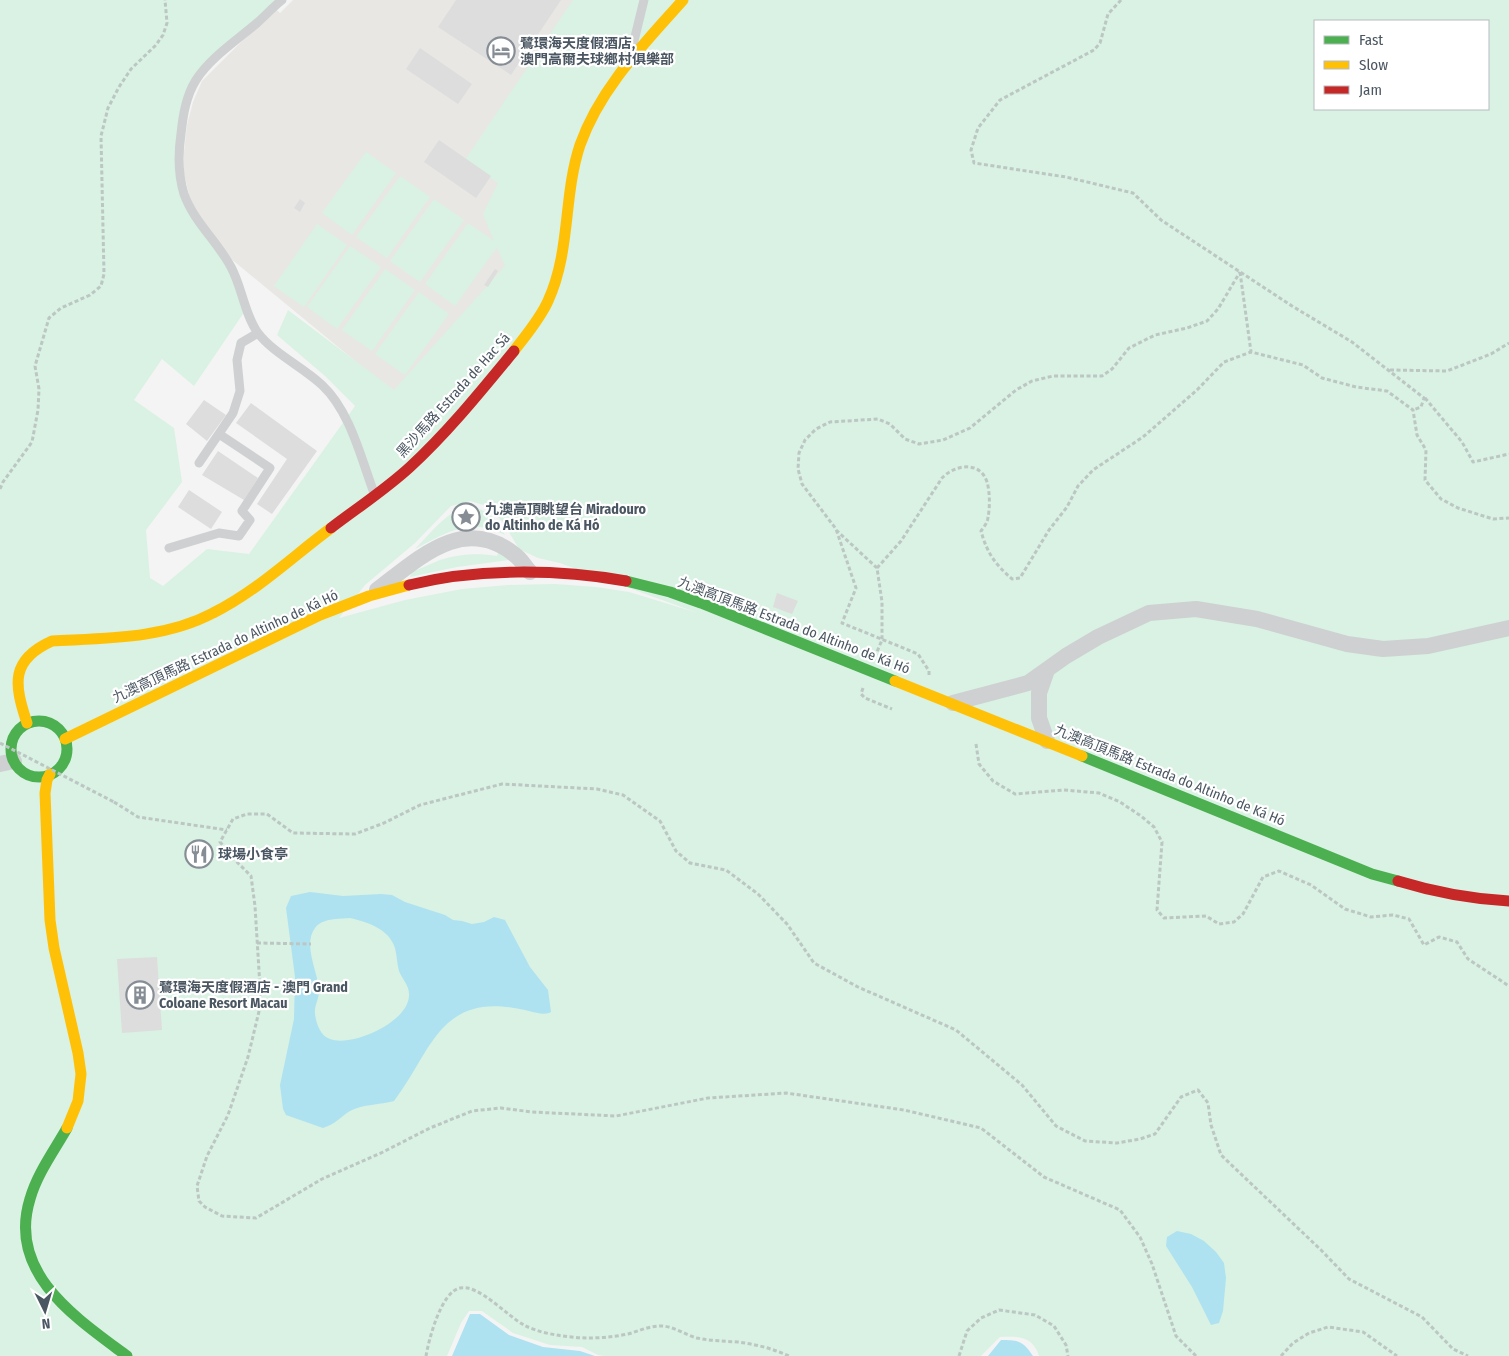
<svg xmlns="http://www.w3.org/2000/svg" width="1509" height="1356" viewBox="0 0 1509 1356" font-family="'Fira Sans Condensed','Noto Sans SC',sans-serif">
	<rect width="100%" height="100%" fill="#f4f4f4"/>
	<path fill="#e8e7e3" d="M293 0H675L561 197 411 407 230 258 203 222 190 199 184 173V152L187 125 193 102 202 81 275 8 280 13Z"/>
	<path fill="#d9f2e3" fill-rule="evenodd" d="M0 0H282L196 80 179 144 184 193 224 256 247 308 194 386 162 359 134 400 174 428 182 482 146 530 150 578 163 586 207 549 249 554 355 406 325 376 277 335 288 310 394 390 505 266 497 247 455 306 425 284 468 223 494 241 483 214 498 183 465 160 573 0H1509V1356H1039C1033 1336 1019 1336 1000 1337L981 1356H604L598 1355 582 1347 550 1345 513 1333 482 1311H469L461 1323 447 1356H0ZM1315 21H1488V109H1315ZM470 501 487 506 503 522 519 549 538 558 560 563 698 613 629 592 596 587 555 584 508 585 462 589 405 600 339 618 365 585 415 543 451 506Z
		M366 152 396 173 352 235 322 213Z
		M400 176 430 197 387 258 356 237Z
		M434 199 464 220 420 282 390 261Z
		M317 224 347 245 304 307 274 286Z
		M350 246 381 267 337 329 307 307Z
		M385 269 415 290 372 351 342 330Z
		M419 292 449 314 405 375 375 354Z
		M467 506C488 509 494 517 505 535 499 532 492 529 486 528 461 522 436 538 415 549 431 533 445 513 467 506Z
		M499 551 509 560 457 567 410 577 413 568 417 570C425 567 432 563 440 560 458 554 478 553 497 556Z"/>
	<path fill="#aee2f0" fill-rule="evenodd" d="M310 892 343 896 381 894 392 895 405 902 445 915 453 920 462 921 472 924 484 922 494 917 505 920 530 967 548 990 551 1012C543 1017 525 1009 514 1008 439 995 430 1054 394 1101 380 1105 363 1104 350 1111 340 1117 336 1124 323 1128L286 1115 283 1109 280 1085 294 1019 295 977 286 908 291 896ZM350 918C368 922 389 929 395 948 397 956 397 964 399 971 401 977 406 982 408 988 413 1004 399 1017 387 1025 373 1034 346 1045 330 1039 320 1036 316 1022 315 1014 314 1006 319 999 319 991 319 974 302 945 315 928 322 918 339 919 350 918Z
		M1177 1231 1191 1234 1204 1241 1216 1252 1224 1263 1226 1278 1223 1311 1219 1323 1211 1325 1192 1287 1166 1246 1167 1237Z
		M470 1314H480L509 1335 543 1347 580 1351 595 1356H452Z
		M1001 1340C1019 1340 1023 1341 1033 1356H988Z"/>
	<path fill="#ddddde" d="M456 0H561L511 75 438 27Z
		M420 48 472 84 458 104 406 69Z
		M439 140 491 176 476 198 424 162Z
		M300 199 305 203 300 212 294 208Z
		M495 269 498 271 488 287 484 285Z
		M204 400 226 415 207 441 186 424Z
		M251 403 317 451 272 514 257 504 287 459 236 423Z
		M218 451 258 478 244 500 202 475Z
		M189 490 222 512 211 529 178 507Z
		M777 593 798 601 792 614 773 607Z
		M199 839 213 851 198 868 184 856Z
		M157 957 162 1030 122 1033 117 959Z"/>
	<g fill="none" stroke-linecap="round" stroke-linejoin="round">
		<path stroke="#bcc7c4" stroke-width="3" stroke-dasharray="4 2.5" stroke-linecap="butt" d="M1121 0 1108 14 1100 43 1094 50 1000 100 978 128 971 150 974 163 1066 177 1133 193 1161 220 1292 306 1352 342 1424 398 1421 407 1413 410
			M1240 272 1251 352
			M1390 370 1447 371 1491 354 1509 343
			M1425 398 1462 442 1473 462 1509 454
			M0 489 3 482 32 442 38 410 39 389 35 366 49 318 61 308 90 295 101 286 104 274 101 136 108 108 119 87 131 69 156 45 163 35 167 23 165 0
			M836 530 877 568 882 602V640L876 654
			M877 568 901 541 942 478C954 465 980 460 987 482 990 492 990 508 988 517 988 522 984 527 981 531 987 553 995 564 1012 579L1020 578 1049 530 1067 507 1078 486 1093 470 1143 437 1197 390 1224 362 1251 352 1303 365 1322 378 1356 387 1387 391 1413 410 1417 435 1426 450 1425 480 1441 499 1458 508 1493 519 1509 518
			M929 675V671L918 654 842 623 856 588 836 529 802 484 798 469 799 453 805 440 816 429 830 422 878 419 890 424 905 439 919 444 943 440 970 428 1016 390 1032 381 1053 376H1102L1112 369 1129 348 1155 335 1187 328 1207 321 1218 309 1240 272
			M863 688 861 694 865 698 892 709
			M976 744 979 764 993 781 1015 794 1064 790 1099 793 1120 802 1141 816 1154 827 1162 842 1157 910 1164 918 1206 916 1219 924 1234 922 1243 914 1263 877 1279 871 1311 885 1345 909 1371 917 1393 915 1409 919 1424 945 1439 937 1457 942 1468 959 1509 986
			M114 802 138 817 227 830
			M257 943 311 944
			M426 1356C429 1339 441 1292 460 1288 479 1284 507 1316 524 1325 529 1328 536 1330 542 1332 571 1339 598 1340 628 1334 639 1331 649 1326 661 1326 673 1326 686 1335 697 1338 711 1341 724 1341 738 1342 755 1344 774 1349 789 1356
			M959 1356 967 1331 981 1318 999 1310 1035 1315 1054 1326 1066 1345 1068 1356
			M1196 1356 1176 1336 1152 1264 1140 1237 1120 1210 1044 1177 981 1128 904 1110 786 1093 708 1098 616 1116 532 1112 501 1108 472 1111 430 1128 383 1152 322 1179 256 1218 222 1216 205 1207 199 1201 197 1186 207 1156 228 1115 248 1057 261 1003 255 906 251 876 236 861 220 842 233 819 247 814H267L293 833 355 834 384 823 420 805 502 784 597 789 623 795 660 821 676 851 690 863 726 870 758 894 787 924 814 963 858 987 956 1030 1022 1085 1056 1126 1085 1141 1117 1143 1140 1139 1155 1134 1181 1097 1198 1090 1208 1103 1211 1125 1221 1155 1321 1250 1349 1279 1422 1317 1453 1349 1468 1356
			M1281 1356 1293 1343 1309 1333 1328 1327 1363 1332 1397 1356"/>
		<path stroke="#ced0d2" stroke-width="9" d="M282 0C273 7 265 16 257 23 237 40 210 58 196 80 186 96 183 115 181 134 178 154 178 174 184 194 194 222 217 241 231 267 242 287 245 316 258 333 273 353 303 367 322 385 350 411 361 458 374 493
			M633 45 644 0
			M199 463 233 413 240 391 237 360 241 343 258 333
			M169 548 219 533 239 536 250 520 242 511 270 468 219 434"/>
		<path stroke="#ced0d2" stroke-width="16" d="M377 590C418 559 464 513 515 555 521 559 525 567 530 572
			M1047 670 1039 693V718L1047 741
			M953 703 1028 683 1066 656 1098 637 1149 613 1196 609 1257 619 1347 644 1383 649 1428 646 1509 628
			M0 764 14 761"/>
		<path stroke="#4caf50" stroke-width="11" d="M626 581 670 592 701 603 895 681
			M11 749a28 28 0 1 1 56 0a28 28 0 1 1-56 0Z
			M1082 756 1372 874 1398 881
			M67 1128C54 1151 37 1174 30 1199 7 1273 76 1318 127 1356"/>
		<path stroke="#ffc107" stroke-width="11" d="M514 351C526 335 540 319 548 301 571 251 563 196 580 145 600 88 644 44 683 0
			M895 681 1082 756
			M27 723C14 684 10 660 52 641 106 638 164 639 213 613 257 591 292 557 331 528
			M65 739 320 615 369 596 409 585
			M50 774 47 780 45 793 50 920 54 948 78 1053 81 1074 78 1101 67 1128"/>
		<path stroke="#c62828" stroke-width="11" d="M331 528C357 508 385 490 410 467 448 432 481 391 514 351
			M409 585C477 568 558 569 626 581
			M1398 881C1434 892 1471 899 1509 901"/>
		<path stroke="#bcc7c4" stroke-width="3" stroke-dasharray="4 2.5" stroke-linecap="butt" d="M0 743 114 802"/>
	</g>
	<defs>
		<g id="hotel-ring" transform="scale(1.4375)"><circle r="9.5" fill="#fff" stroke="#868d94" stroke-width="1.5"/><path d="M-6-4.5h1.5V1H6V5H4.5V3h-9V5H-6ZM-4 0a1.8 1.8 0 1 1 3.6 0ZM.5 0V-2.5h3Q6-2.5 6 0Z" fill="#868d94"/></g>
		<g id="sight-ring" transform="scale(1.4375)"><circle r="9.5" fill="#fff" stroke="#868d94" stroke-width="1.5"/><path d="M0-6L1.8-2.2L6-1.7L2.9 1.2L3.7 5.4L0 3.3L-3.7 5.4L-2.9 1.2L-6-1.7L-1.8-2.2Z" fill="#868d94"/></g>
		<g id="restaurant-ring" transform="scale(1.4375)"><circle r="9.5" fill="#fff" stroke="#868d94" stroke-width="1.5"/><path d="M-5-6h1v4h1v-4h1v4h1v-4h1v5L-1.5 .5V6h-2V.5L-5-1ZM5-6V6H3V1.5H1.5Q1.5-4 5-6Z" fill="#868d94"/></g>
		<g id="building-ring" transform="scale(1.4375)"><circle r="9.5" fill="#fff" stroke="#868d94" stroke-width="1.5"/><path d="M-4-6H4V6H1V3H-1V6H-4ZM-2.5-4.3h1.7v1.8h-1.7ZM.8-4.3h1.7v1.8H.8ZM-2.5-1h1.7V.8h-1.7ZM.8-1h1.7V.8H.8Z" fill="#868d94"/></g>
	</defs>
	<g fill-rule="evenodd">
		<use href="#hotel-ring" x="501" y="51"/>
		<use href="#sight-ring" x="466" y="517"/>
		<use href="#restaurant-ring" x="199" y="854"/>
		<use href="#building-ring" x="140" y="995"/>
	</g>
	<g text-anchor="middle" stroke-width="4.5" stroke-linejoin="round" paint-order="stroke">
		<g font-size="14" font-weight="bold" fill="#4a5661" stroke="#fff" text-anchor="start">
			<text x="520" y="48">鷺環海天度假酒店,<tspan x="520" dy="16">澳門高爾夫球鄉村俱樂部</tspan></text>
			<text x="485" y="514">九澳高頂眺望台 Miradouro<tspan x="485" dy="16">do Altinho de Ká Hó</tspan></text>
			<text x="218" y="859">球場小食亭</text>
			<text x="159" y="992">鷺環海天度假酒店 - 澳門 Grand<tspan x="159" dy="16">Coloane Resort Macau</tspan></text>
		</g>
		<g font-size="14" fill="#4a5661" stroke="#fff">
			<text transform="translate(453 395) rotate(-48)" y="5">黑沙馬路 Estrada de Hac Sá</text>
			<text transform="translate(794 625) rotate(21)" y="5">九澳高頂馬路 Estrada do Altinho de Ká Hó</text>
			<text transform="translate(225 646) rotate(-25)" y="5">九澳高頂馬路 Estrada do Altinho de Ká Hó</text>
			<text transform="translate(1170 775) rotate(22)" y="5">九澳高頂馬路 Estrada do Altinho de Ká Hó</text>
		</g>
	</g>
	<rect x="1314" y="20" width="175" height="90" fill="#ffffff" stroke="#b7bbc0"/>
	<rect x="1324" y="36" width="25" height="8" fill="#4caf50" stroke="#b7bbc0"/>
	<text x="1359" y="45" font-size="15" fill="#4a5661">Fast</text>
	<rect x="1324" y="61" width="25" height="8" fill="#ffc107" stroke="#b7bbc0"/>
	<text x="1359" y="70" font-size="15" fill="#4a5661">Slow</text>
	<rect x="1324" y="86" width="25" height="8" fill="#c62828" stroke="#b7bbc0"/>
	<text x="1359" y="95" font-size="15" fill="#4a5661">Jam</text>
	<g transform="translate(45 1311) rotate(175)" stroke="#ffffff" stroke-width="4" paint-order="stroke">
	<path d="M0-4L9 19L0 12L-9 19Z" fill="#4a5661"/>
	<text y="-8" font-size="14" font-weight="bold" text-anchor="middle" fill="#4a5661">N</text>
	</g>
</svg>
